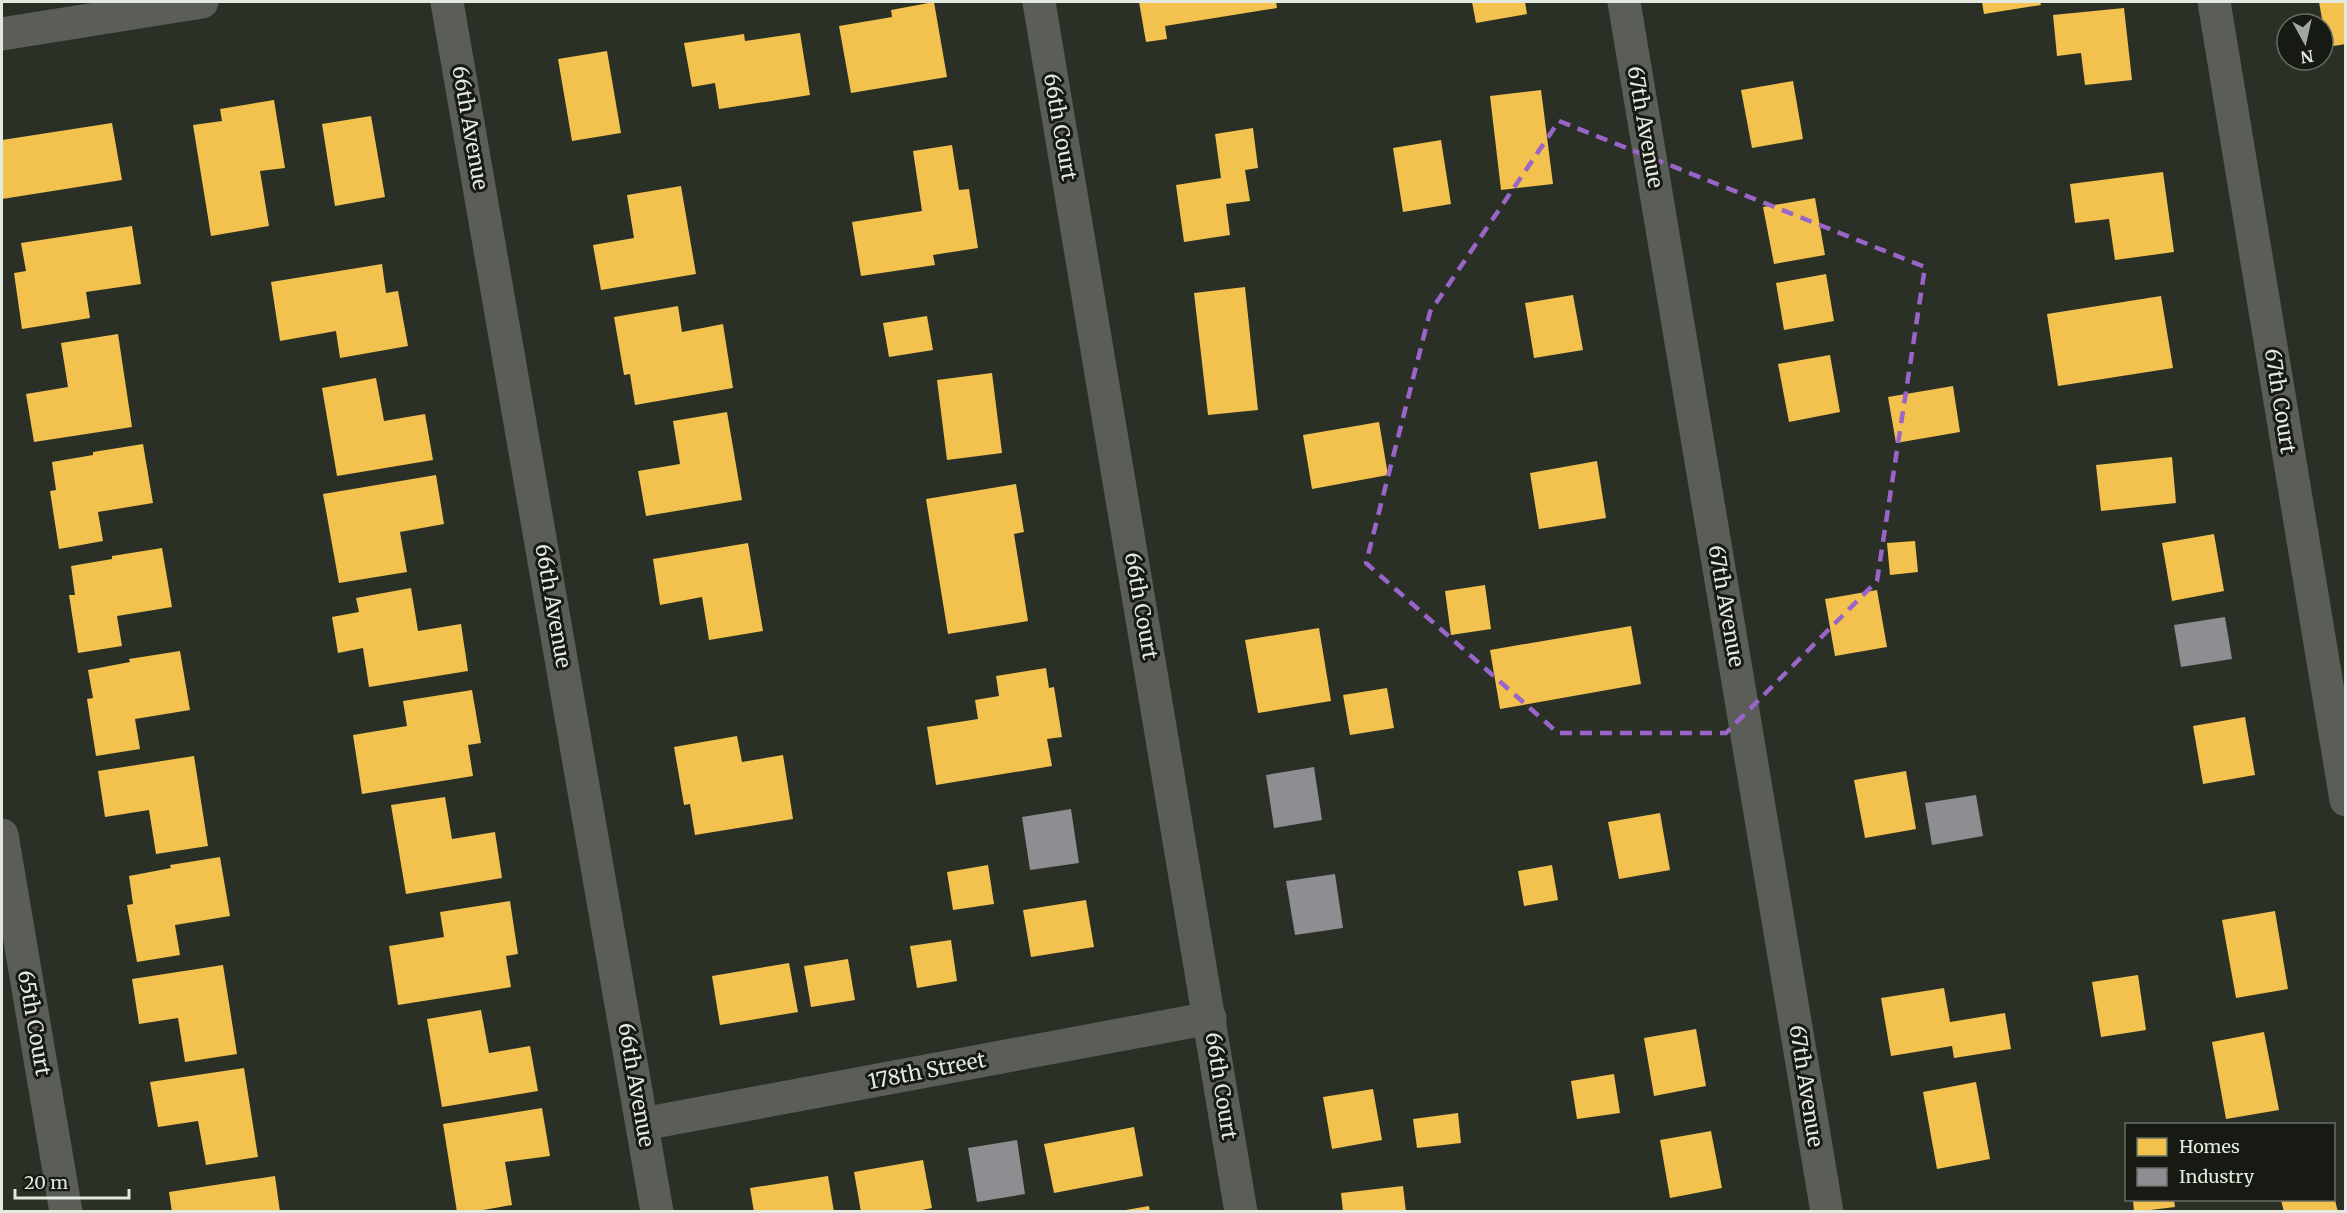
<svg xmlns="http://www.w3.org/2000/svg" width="2347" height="1213" viewBox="0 0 2347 1213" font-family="Merriweather,serif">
	<rect width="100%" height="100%" fill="#2b3027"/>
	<path fill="#f2c14e" d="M934 2 947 77 851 93 839 26 892 17 891 10Z
		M1139 2H1276L1277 8 1165 26 1167 39 1146 42Z
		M1472 2H1525L1527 14 1476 23Z
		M1982 2H2040L2041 5 1984 14Z
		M2319 2H2346V44L2327 47Z
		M2124 8 2132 80 2085 85 2081 53 2057 56 2053 15Z
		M800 33 810 95 719 109 715 83 692 87 684 43 744 34 745 41Z
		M607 51 621 133 572 141 558 59Z
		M1793 81 1803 139 1752 148 1741 90Z
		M1541 90 1553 184 1501 190 1490 96Z
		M274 100 285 168 260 171 269 226 211 236 193 125 222 121 220 109Z
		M371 116 385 197 335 206 322 124Z
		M112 123 122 180 2 199V140Z
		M1253 128 1258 168 1245 170 1250 201 1226 204 1230 235 1184 242 1176 185 1221 178 1215 134Z
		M1441 140 1451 204 1403 212 1393 148Z
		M952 145 959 190 969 189 978 248 933 255 935 265 861 276 852 222 922 211 913 151Z
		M2163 172 2174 252 2115 260 2109 219 2075 223 2070 184Z
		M681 186 696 274 601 290 593 245 634 238 627 195Z
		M1815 198 1825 255 1774 264 1763 207Z
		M132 226 141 284 86 292 90 318 22 329 14 273 26 271 21 243Z
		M382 264 386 293 398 291 408 346 340 358 336 331 280 341 271 282Z
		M1826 274 1834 321 1784 330 1776 283Z
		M1245 287 1258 410 1208 415 1194 293Z
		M1573 295 1583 350 1534 358 1525 303Z
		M2161 296 2173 368 2058 386 2047 314Z
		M678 306 682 332 723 324 733 388 635 405 630 374 624 375 614 317Z
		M927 316 933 350 889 357 883 323Z
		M118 334 132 427 34 442 26 394 68 387 61 343Z
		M1830 355 1840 412 1789 422 1778 364Z
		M992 373 1002 453 947 460 937 380Z
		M376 378 384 421 425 414 433 460 337 476 322 388Z
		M1953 386 1960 432 1896 443 1888 397Z
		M727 412 742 500 646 516 638 471 680 464 673 421Z
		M1379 422 1388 475 1312 489 1303 435Z
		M143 444 153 503 98 512 103 541 59 549 50 491 56 490 52 462 93 455V452Z
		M2172 457 2176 503 2101 511 2096 465Z
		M1597 461 1606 518 1539 529 1530 473Z
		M436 475 444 524 400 532 407 572 339 583 323 494Z
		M1016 484 1024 532 1014 534 1028 621 948 634 926 499Z
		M2214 534 2224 591 2172 601 2162 543Z
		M1915 541 1918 572 1890 575 1887 543Z
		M748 543 763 631 709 640 702 597 660 605 653 559Z
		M162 548 172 607 117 616 122 646 78 653 69 595H75L71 566 112 559V556Z
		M1485 585 1491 629 1451 635 1445 591Z
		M411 588 418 631 461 624 468 671 369 687 363 648 338 653 332 617 359 612 356 598Z
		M1877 590 1887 647 1835 656 1825 599Z
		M1631 626 1641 684 1500 709 1490 650Z
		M1319 628 1331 701 1258 713 1245 640Z
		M180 651 190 710 135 719 140 749 96 756 87 699 93 698 88 670 130 662 129 659Z
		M1046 668 1049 688 1054 687 1062 737 1047 739 1052 766 936 785 927 727 978 719 975 700 999 696 996 676Z
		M1387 688 1394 728 1350 735 1343 695Z
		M472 690 481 743 468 745 473 776 362 794 353 735 407 726 403 701Z
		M2245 717 2255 775 2203 784 2193 726Z
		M737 736 742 762 783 755 793 819 695 835 690 804 684 805 674 747Z
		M194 756 208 846 156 854 149 810 105 817 98 771Z
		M1906 771 1916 829 1865 838 1854 780Z
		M445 797 452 839 495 832 502 878 406 894 391 805Z
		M1660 813 1670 870 1619 879 1608 822Z
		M220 857 230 916 175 925 180 955 137 962 127 905 133 904 129 876 171 868 170 865Z
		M988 865 994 904 953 910 947 872Z
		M1552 865 1558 900 1524 906 1518 871Z
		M1086 900 1094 947 1031 957 1023 910Z
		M510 901 518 954 506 956 511 987 398 1005 389 946 444 937 440 912Z
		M2275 911 2288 989 2236 998 2222 920Z
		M951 940 957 981 917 988 910 946Z
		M848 959 855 1000 811 1007 804 966Z
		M789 963 798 1012 720 1025 712 976Z
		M223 965 237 1054 185 1062 178 1018 139 1024 132 979Z
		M2138 975 2146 1030 2101 1037 2092 982Z
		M1944 988 1950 1022 2005 1013 2011 1049 1954 1058 1952 1046 1891 1056 1881 998Z
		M481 1010 489 1053 530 1046 538 1091 442 1107 427 1019Z
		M1696 1029 1706 1086 1654 1096 1644 1038Z
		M2264 1032 2279 1110 2226 1119 2212 1042Z
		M244 1068 258 1157 206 1165 198 1121 158 1127 150 1082Z
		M1614 1074 1620 1113 1577 1119 1571 1081Z
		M1976 1082 1990 1159 1937 1169 1923 1092Z
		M1373 1089 1382 1140 1332 1149 1323 1097Z
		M542 1108 550 1156 505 1162 512 1205 472 1212H457L443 1124Z
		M1458 1113 1461 1143 1417 1148 1413 1119Z
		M1134 1127 1143 1176 1054 1193 1044 1144Z
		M1711 1131 1722 1188 1670 1198 1660 1140Z
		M923 1160 932 1208 913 1212H861L854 1172Z
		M275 1176 280 1212H172L169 1192Z
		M828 1176 834 1212H754L750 1188Z
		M1403 1186 1406 1212H1343L1341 1193Z
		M2133 1200H2174L2175 1207 2134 1212Z
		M2281 1200H2335L2338 1212H2284Z
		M1149 1206 1150 1212H1126V1210Z"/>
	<path fill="#8d8d92" d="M2225 617 2232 659 2181 667 2174 625Z
		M1314 767 1322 820 1274 828 1266 775Z
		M1976 795 1983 836 1932 845 1925 803Z
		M1071 809 1079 863 1030 870 1022 817Z
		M1335 874 1343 928 1295 935 1286 881Z
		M1017 1140 1025 1194 977 1202 968 1148Z"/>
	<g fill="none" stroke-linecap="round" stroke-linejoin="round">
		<path stroke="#5b5d59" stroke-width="33" d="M447 2 657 1212
			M1039 2 1241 1212
			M1624 2 1827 1212
			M2214 2 2346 800
			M2 34 202 2
			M2 835 66 1212
			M643 1124 1210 1018"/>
	</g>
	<path fill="none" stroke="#9a65c8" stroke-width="4.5" stroke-dasharray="12 8" stroke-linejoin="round" d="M1559 121 1925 267 1877 581 1726 733H1558L1366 563 1430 312Z"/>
	<g text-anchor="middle" stroke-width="6" stroke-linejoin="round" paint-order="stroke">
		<g font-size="21" fill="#e3e9de" stroke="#161a12">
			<text transform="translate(1060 127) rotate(80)" y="7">66th Court</text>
			<text transform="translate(1645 127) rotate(80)" y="7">67th Avenue</text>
			<text transform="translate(470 128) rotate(80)" y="7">66th Avenue</text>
			<text transform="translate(2280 401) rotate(81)" y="7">67th Court</text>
			<text transform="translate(553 606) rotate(80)" y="7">66th Avenue</text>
			<text transform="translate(1141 606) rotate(80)" y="7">66th Court</text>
			<text transform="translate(1726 606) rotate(80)" y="7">67th Avenue</text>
			<text transform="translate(34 1023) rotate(80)" y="7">65th Court</text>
			<text transform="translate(927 1071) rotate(-11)" y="7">178th Street</text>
			<text transform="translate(636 1085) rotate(80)" y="7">66th Avenue</text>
			<text transform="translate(1221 1086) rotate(81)" y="7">66th Court</text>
			<text transform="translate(1806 1086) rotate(81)" y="7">67th Avenue</text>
		</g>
	</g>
	<rect width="2347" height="1213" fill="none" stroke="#e3e9de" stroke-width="6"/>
	<rect x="2125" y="1123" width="210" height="78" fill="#161a12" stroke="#686d64" stroke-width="1.5"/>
	<rect x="2137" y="1138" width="30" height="18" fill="#f2c14e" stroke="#686d64" stroke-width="1.5"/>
	<text x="2179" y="1153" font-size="18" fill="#e3e9de">Homes</text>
	<rect x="2137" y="1168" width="30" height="18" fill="#8d8d92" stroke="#686d64" stroke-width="1.5"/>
	<text x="2179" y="1183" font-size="18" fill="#e3e9de">Industry</text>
	<g transform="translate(2305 42) rotate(172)"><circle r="28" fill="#161a12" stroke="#686d64" stroke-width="1.5"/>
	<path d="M0-4.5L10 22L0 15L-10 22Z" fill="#a3a89e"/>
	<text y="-9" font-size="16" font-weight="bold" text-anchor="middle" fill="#e3e9de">N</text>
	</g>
	<path d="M15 1189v9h114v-9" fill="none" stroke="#e3e9de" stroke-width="3"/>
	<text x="24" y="1189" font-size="18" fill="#e3e9de" stroke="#161a12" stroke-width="4.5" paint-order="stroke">20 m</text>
</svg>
